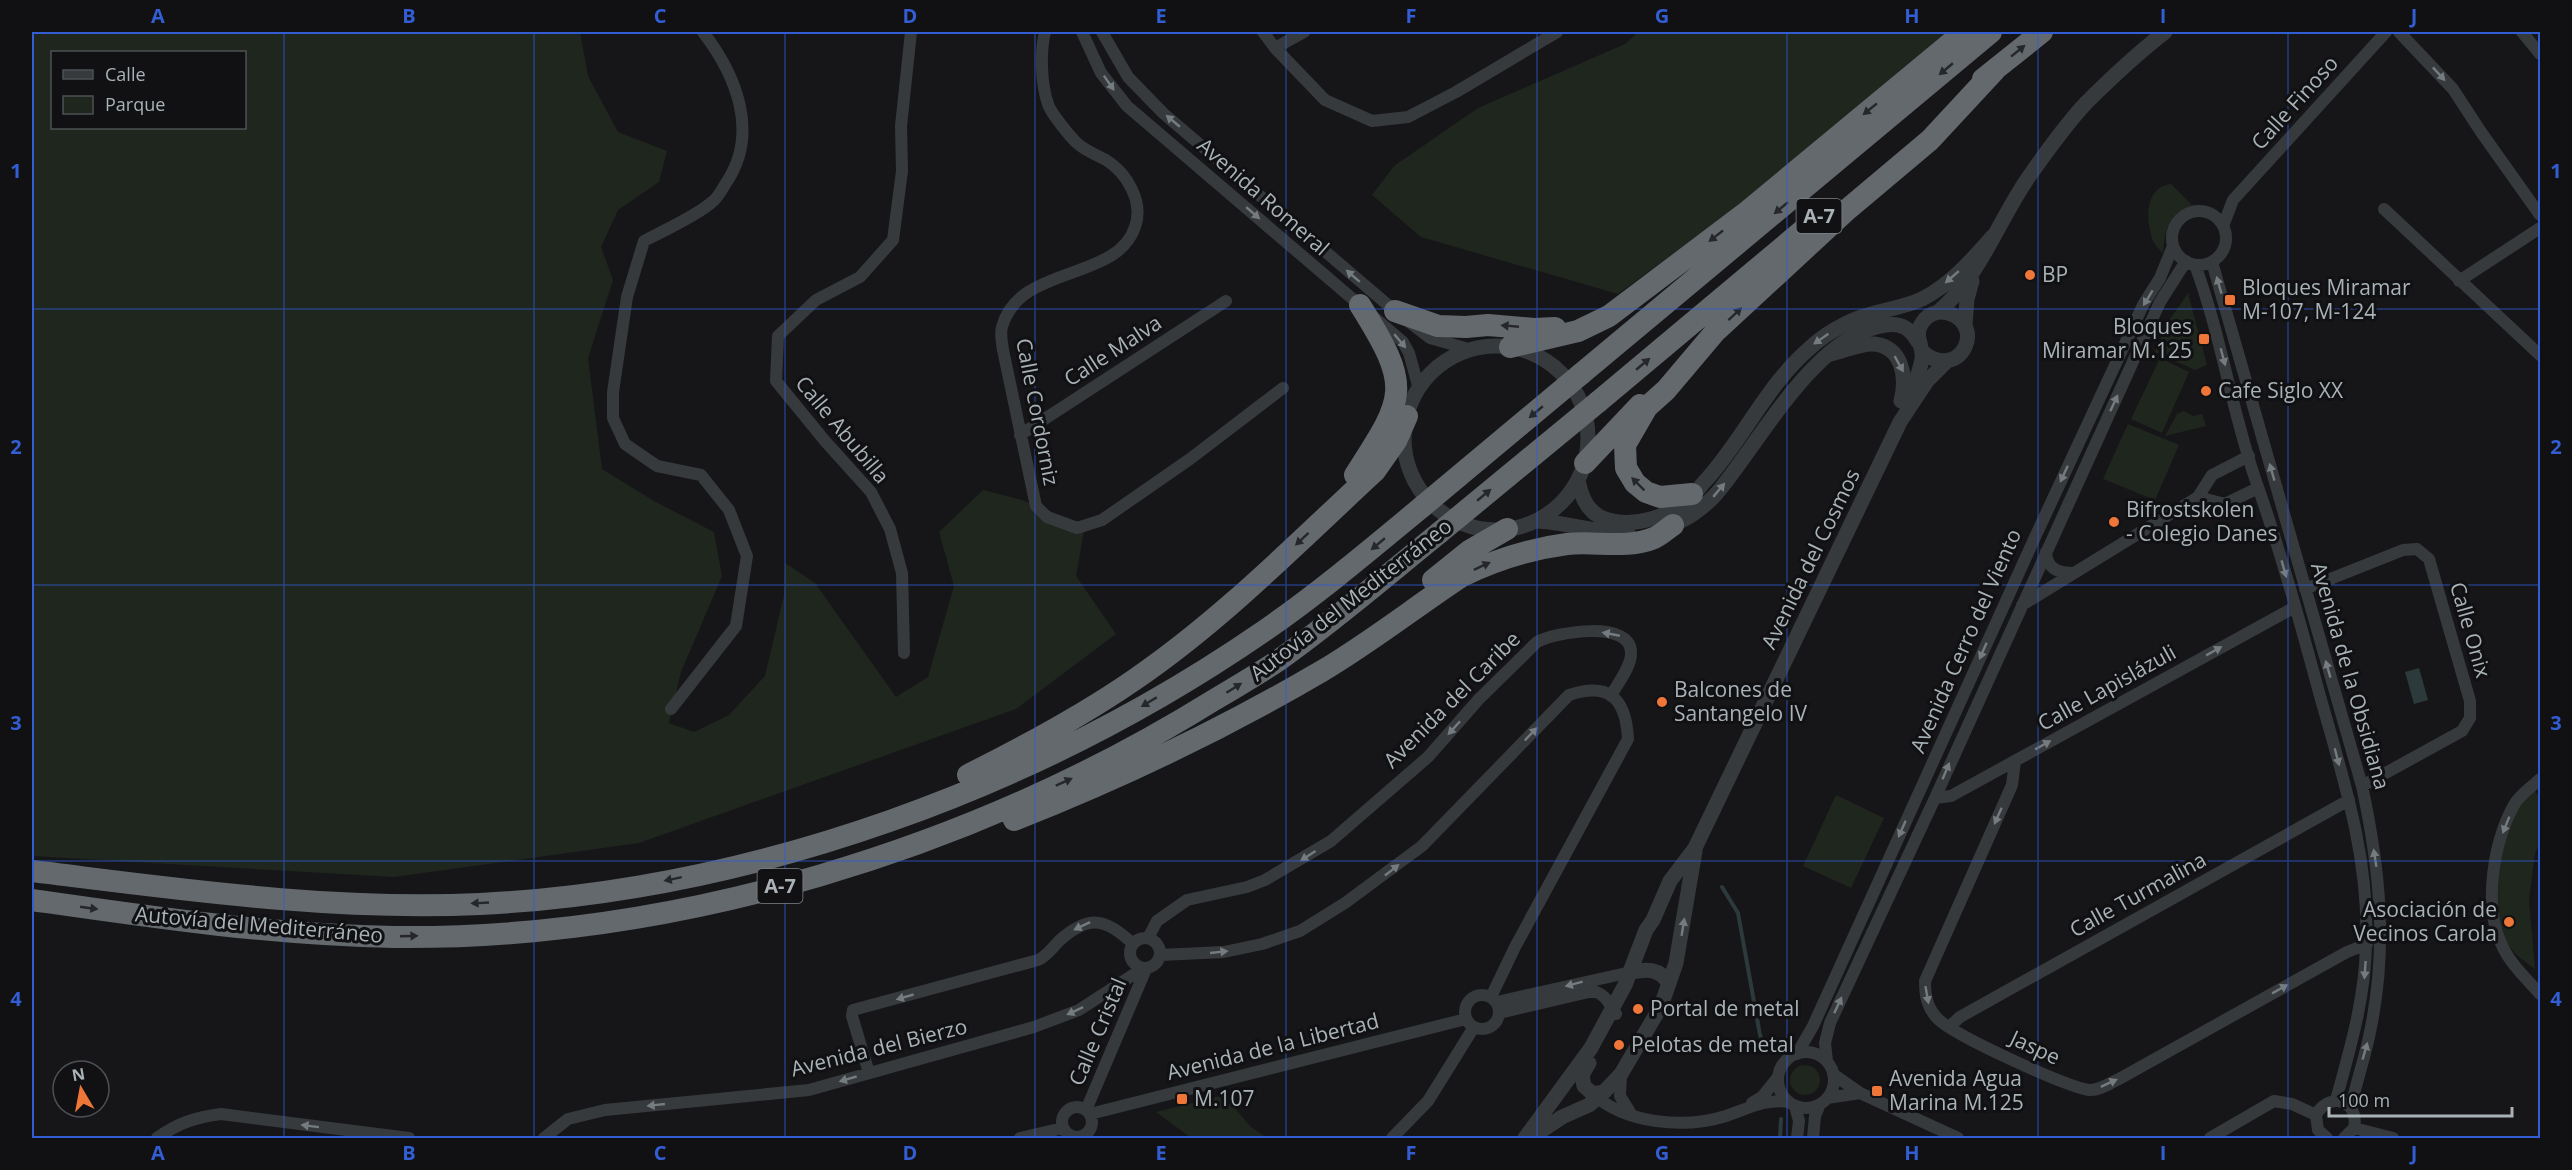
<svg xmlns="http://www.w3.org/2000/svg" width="2572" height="1170" viewBox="0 0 2572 1170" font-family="'Open Sans',sans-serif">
	<rect width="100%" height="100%" fill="#161618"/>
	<path fill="#1f261e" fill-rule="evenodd" d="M32 32H580L588 76 618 132 667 151 659 182 618 210 601 247 613 280 588 358 602 469 654 501 714 532 722 576 681 672 669 723 694 732 729 715 765 676 784 595 785 563 815 583 896 697 928 677 954 586 939 532 983 490 1022 500 1085 525 1076 576 1116 634 1016 709 639 843 394 877 32 856ZM52 52H244V128H52Z
		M1638 32H1947L1743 202 1618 294 1421 237 1372 195 1394 166 1478 108 1625 44Z
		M2171 184 2192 205C2168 214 2165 230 2163 253 2159 249 2153 243 2152 238 2145 217 2146 187 2171 184Z
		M2188 293 2207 365 2195 370 2155 352 2168 322Z
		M2160 358 2189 372 2162 433 2131 419Z
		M2184 411 2193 416 2202 414 2206 426 2165 436 2177 414Z
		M2128 424 2179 445 2155 500 2103 479Z
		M2535 791 2540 797V843L2535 853 2529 900 2535 969C2524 961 2513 954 2506 941 2490 911 2500 835 2519 807 2522 801 2530 796 2535 791Z
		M1836 795 1884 818 1851 888 1803 866Z
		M1790 1080a15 15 0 1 1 30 0a15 15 0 1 1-30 0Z
		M1224 1095 1250 1126 1267 1138H1191L1156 1112Z"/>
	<path fill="#2c3a3b" d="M2419 668 2428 700 2414 704 2405 672Z"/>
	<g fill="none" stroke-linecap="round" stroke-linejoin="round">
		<path stroke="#2c3a3b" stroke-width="4" d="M1722 887 1738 913 1760 1035 1767 1050
			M1780 1138 1781 1119"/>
		<path stroke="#373a3d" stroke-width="12" d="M1045 32C1040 52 1041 84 1048 104 1050 112 1071 138 1078 144 1086 151 1097 155 1106 160 1127 173 1144 202 1135 227 1117 282 1019 264 1002 327 1000 334 1002 343 1003 350L1036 506 1047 517 1077 528 1102 520 1190 459 1283 388
			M1082 32 1101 73 1127 106 1403 342 1409 353 1419 389
			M1102 32 1128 77 1163 113 1395 311 1430 338 1472 350
			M1263 32 1275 48 1325 100 1372 121 1408 117 1456 92 1557 32
			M2399 32 2453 89 2481 132 2540 215
			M2522 32 2540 54
			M1275 48 1304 32
			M2384 209 2540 355
			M2172 238a27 27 0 1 1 54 0a27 27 0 1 1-54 0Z
			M2223 226 2233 200 2386 32
			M2212 262 2362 786C2380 869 2388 948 2370 1032 2365 1058 2356 1082 2351 1108
			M2195 265C2222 337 2232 415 2258 487 2282 556 2301 626 2320 696 2343 777 2370 860 2366 945 2365 999 2350 1049 2336 1100
			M2459 281 2540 228
			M1020 435 1226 301
			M2198 497 2225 504 2258 488
			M2046 552C2047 569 2058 573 2074 573
			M2305 589 2403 550 2417 549 2429 559 2470 701V718L2462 731 2362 786
			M2022 605 2198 497 2212 475 2249 456
			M904 653 902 573 890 529 871 492 825 441 776 381 778 336 816 300 860 277 893 240 902 171 901 126 911 32
			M671 709 736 626 747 556 729 510 701 475 657 466 625 444 613 418V392L627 297 644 241C663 231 698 215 712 202 718 198 722 189 726 183 760 133 736 75 703 32
			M2015 761 2012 785 1925 981C1925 996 1927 1008 1938 1019 1955 1036 2065 1086 2089 1090 2099 1091 2110 1083 2119 1079L2347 952 2367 944
			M2540 779C2532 787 2519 795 2514 805 2494 841 2483 905 2501 943 2509 963 2526 978 2540 994
			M1935 798 1951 796 2295 607
			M1130 953a15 15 0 1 1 30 0a15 15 0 1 1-30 0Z
			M1148 938 1157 921 1187 900 1247 887 1265 880 1331 841 1428 757 1479 699 1537 642C1555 632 1633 619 1631 654 1631 667 1617 684 1611 696
			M1160 955 1224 952 1262 944 1300 931 1345 903 1422 846 1569 695C1609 682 1626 698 1628 739L1515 947 1491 997
			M1465 1012a17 17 0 1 1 34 0a17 17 0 1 1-34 0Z
			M1497 1002 1631 972
			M1499 1013 1593 991C1606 994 1609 1004 1616 1014
			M1949 1027 1960 1017 2349 800
			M1778 1080a28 28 0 1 1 56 0a28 28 0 1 1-56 0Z
			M1797 1054 1813 1026 2036 535 2143 305 2160 278 2173 246
			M1827 1061 1825 1043 1830 1023 1935 798 2160 302 2186 261
			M869 1073 852 1016 853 1010 1038 960C1047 956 1052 948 1059 941 1088 915 1105 917 1133 944
			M1621 1074 1620 1096 1631 1114
			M1833 1074 1860 1093 1958 1138
			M1593 1094C1626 1124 1685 1129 1726 1116 1747 1109 1766 1098 1789 1102
			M1827 1098 1860 1093
			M1752 1103 1762 1097 1778 1077
			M1795 1106 1799 1121 1797 1138
			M1062 1122a15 15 0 1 1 30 0a15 15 0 1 1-30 0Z
			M1086 1110 1146 969
			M1090 1114 1466 1019
			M2354 1128 2393 1138
			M157 1138C178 1123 196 1117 221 1114L409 1138
			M544 1138 568 1119 605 1110 809 1090 1034 1027 1079 1010 1142 969
			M1020 1138 1063 1128
			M1392 1138 1428 1101 1474 1027
			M1813 1138 1815 1116 1820 1104
			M2210 1138 2274 1101 2292 1104 2316 1115
			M2327 1138 2318 1130 2316 1115C2329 1091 2360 1100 2354 1128L2344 1138"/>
		<path stroke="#373a3d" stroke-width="15" d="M1938 312C1981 276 1998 220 2030 175 2047 151 2066 124 2086 103 2111 78 2138 53 2165 32
			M1965 325 1967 299 1972 281
			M1404 438a92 92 0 1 1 184 0a92 92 0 1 1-184 0Z
			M1831 354C1844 351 1861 343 1874 344 1903 347 1907 378 1901 401
			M1911 394C1915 383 1920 371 1922 359 1924 346 1913 336 1922 323 1938 298 1978 320 1965 347 1956 365 1935 364 1922 351
			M1578 480C1582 501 1590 517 1613 521 1638 526 1665 517 1686 502 1693 497 1700 486 1707 479 1744 438 1768 383 1811 347 1824 335 1844 323 1861 317 1881 310 1903 308 1922 299 1950 285 1973 259 1993 236
			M1536 521C1568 522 1597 534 1628 533
			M1664 527C1683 523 1704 508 1717 493 1760 442 1815 335 1885 325 1902 323 1910 328 1918 342
			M1631 972C1647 969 1660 968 1669 984
			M1589 1063 1582 1075 1584 1086 1593 1094 1604 1092 1621 1074 1661 1006 1676 963 1695 851
			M1532 1137 1562 1117 1589 1105 1604 1092
			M1525 1138 1591 1048 1625 985 1646 930 1653 920 1670 881 1695 848 1900 422 1927 381 1947 361"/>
		<path stroke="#63696d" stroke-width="22" d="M1983 79 2042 32
			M1395 311 1438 326 1466 327 1488 325 1534 329 1555 328
			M1510 347 1578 331 1609 316 1748 211 1964 32
			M1581 374 1991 32
			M1598 402 1820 216
			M1585 463 1640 405
			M1355 475C1406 396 1412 388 1360 305
			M1692 494 1660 497 1646 492 1635 483 1626 468 1625 445 1647 407 1666 390 1715 332 1848 209 1930 140 1995 70
			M1433 580 1469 551 1507 529
			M968 775C1026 746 1082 716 1134 680 1222 620 1297 543 1375 471L1396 441 1407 416
			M1014 820C1121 778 1223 729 1322 671 1371 642 1415 607 1462 576 1497 559 1529 549 1567 544 1595 541 1628 549 1654 538 1661 535 1667 529 1673 525
			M32 871C180 889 330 911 480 904 755 890 1038 787 1264 631 1319 593 1371 549 1423 506
			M32 900C151 917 272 935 394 937 677 940 974 849 1214 700 1236 687 1258 674 1279 660 1334 621 1386 576 1439 533"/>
		<path stroke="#63696d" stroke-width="22" d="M1423 506 1581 374
			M1439 533 1598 402"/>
	</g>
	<defs><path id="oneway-solid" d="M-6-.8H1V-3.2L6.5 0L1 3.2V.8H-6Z" transform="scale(1.5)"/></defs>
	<g fill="#26272a">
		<use href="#oneway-solid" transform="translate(2018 51) rotate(-39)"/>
		<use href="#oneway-solid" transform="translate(1946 69) rotate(140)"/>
		<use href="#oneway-solid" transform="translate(1870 109) rotate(141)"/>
		<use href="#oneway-solid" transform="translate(1781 208) rotate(140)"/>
		<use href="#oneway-solid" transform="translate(1716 236) rotate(142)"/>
		<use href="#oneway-solid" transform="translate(1735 314) rotate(-43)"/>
		<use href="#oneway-solid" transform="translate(1510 326) rotate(-175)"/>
		<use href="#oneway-solid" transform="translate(1643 364) rotate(-40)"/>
		<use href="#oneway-solid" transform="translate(1536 412) rotate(140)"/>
		<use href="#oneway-solid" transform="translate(1638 484) rotate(-135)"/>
		<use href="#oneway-solid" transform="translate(1484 495) rotate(-40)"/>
		<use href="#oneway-solid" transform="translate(1302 539) rotate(137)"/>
		<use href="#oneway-solid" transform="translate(1378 544) rotate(140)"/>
		<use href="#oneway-solid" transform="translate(1482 566) rotate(-25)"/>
		<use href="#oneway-solid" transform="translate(1234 688) rotate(-32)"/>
		<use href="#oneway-solid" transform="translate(1149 702) rotate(149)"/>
		<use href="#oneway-solid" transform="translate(1064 782) rotate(-24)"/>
		<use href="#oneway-solid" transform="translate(673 879) rotate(168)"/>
		<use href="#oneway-solid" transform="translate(480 903) rotate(177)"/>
		<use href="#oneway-solid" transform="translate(89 908) rotate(8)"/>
		<use href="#oneway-solid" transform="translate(409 936) rotate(-2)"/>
	</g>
	<g fill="#757c80">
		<use href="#oneway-solid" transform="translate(2439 74) rotate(47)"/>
		<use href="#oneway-solid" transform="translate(1109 83) rotate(55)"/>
		<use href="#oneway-solid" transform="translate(1173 121) rotate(-140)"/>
		<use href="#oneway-solid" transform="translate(1253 213) rotate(41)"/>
		<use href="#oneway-solid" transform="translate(1353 276) rotate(-139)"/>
		<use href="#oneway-solid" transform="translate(1952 277) rotate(139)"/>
		<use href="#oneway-solid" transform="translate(2219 285) rotate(-106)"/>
		<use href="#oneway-solid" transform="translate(2148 298) rotate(121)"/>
		<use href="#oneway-solid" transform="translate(1821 339) rotate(145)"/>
		<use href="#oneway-solid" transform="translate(1400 341) rotate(50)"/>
		<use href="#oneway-solid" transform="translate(2223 357) rotate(75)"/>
		<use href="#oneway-solid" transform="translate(1899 364) rotate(61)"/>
		<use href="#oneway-solid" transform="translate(2114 403) rotate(-65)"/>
		<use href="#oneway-solid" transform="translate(2272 472) rotate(-106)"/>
		<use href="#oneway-solid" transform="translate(2064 474) rotate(115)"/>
		<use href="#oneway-solid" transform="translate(1719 490) rotate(-50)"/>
		<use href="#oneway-solid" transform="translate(2284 569) rotate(74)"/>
		<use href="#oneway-solid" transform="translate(1611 634) rotate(-169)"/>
		<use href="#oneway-solid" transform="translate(1983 651) rotate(114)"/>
		<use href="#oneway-solid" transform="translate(2214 651) rotate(-29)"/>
		<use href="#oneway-solid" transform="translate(2328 669) rotate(-106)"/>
		<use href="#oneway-solid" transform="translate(1454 728) rotate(132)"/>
		<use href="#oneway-solid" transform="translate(1531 734) rotate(-46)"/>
		<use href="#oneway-solid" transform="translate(2043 745) rotate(-29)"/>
		<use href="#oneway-solid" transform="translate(2337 757) rotate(75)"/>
		<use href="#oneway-solid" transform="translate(1946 771) rotate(-67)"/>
		<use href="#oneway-solid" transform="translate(1998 816) rotate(114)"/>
		<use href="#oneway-solid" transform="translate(2506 825) rotate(112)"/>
		<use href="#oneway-solid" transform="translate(1902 829) rotate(114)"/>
		<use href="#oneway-solid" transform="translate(1308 856) rotate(147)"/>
		<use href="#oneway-solid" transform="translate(2375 858) rotate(-99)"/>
		<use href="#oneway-solid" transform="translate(1392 870) rotate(-38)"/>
		<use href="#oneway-solid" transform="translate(1082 926) rotate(154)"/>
		<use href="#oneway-solid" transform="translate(1683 927) rotate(-81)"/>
		<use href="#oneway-solid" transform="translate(1219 952) rotate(-6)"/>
		<use href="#oneway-solid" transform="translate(2365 970) rotate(94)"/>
		<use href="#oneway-solid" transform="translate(1574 984) rotate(165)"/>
		<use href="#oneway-solid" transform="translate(2280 989) rotate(-29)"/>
		<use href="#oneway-solid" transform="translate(1927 995) rotate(80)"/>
		<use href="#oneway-solid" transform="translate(905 997) rotate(164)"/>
		<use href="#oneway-solid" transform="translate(1838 1005) rotate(-65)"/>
		<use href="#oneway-solid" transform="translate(1075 1011) rotate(155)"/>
		<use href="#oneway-solid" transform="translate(2365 1051) rotate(-74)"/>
		<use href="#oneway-solid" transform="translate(848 1079) rotate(164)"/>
		<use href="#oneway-solid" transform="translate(2109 1083) rotate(-25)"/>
		<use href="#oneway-solid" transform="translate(656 1105) rotate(174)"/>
		<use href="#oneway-solid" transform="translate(310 1126) rotate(-173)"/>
	</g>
	<path fill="none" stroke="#325dd3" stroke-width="1.5" stroke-opacity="0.55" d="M284 32V1138M534 32V1138M785 32V1138M1035 32V1138M1286 32V1138M1537 32V1138M1787 32V1138M2038 32V1138M2288 32V1138M32 309H2540M32 585H2540M32 861H2540"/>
	<g fill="#ee7638" stroke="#111113" stroke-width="2">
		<circle cx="2030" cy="275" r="6"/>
		<rect x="2224" y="294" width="12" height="12" rx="3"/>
		<rect x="2198" y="333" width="12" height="12" rx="3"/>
		<circle cx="2206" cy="391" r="6"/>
		<circle cx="2114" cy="522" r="6"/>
		<circle cx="1662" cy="702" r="6"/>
		<circle cx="2509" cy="922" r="6"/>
		<circle cx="1638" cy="1009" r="6"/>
		<circle cx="1619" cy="1045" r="6"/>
		<rect x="1871" y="1085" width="12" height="12" rx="3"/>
		<rect x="1176" y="1093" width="12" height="12" rx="3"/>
	</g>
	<g text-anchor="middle" stroke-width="6" stroke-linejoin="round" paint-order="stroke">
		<g fill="#111113" stroke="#7b8286" stroke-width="1.5">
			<rect x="1796.5" y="199" width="45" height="34" rx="4.5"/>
			<rect x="757.5" y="869" width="45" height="34" rx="4.5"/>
		</g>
		<g font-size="20" font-weight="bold" fill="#a8b2b7">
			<text x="1819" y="223">A-7</text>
			<text x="780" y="893">A-7</text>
		</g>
		<g font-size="21" fill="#a8b2b7" stroke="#111113">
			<text transform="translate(2295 103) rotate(-48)" y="7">Calle Finoso</text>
			<text transform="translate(1263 197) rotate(41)" y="7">Avenida Romeral</text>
			<text transform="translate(1113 351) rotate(-33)" y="7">Calle Malva</text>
			<text transform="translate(1037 412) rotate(79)" y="7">Calle Cordorniz</text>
			<text transform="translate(842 430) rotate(50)" y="7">Calle Abubilla</text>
			<text transform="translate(1811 559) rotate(-64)" y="7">Avenida del Cosmos</text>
			<text transform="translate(1351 600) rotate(-38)" y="7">Autovía del Mediterráneo</text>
			<text transform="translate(2470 630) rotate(74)" y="7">Calle Onix</text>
			<text transform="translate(1966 641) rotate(-66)" y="7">Avenida Cerro del Viento</text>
			<text transform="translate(2350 676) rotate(74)" y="7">Avenida de la Obsidiana</text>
			<text transform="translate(2107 688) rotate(-29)" y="7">Calle Lapislázuli</text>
			<text transform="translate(1452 700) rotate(-45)" y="7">Avenida del Caribe</text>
			<text transform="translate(2138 895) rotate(-29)" y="7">Calle Turmalina</text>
			<text transform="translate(259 925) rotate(5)" y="7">Autovía del Mediterráneo</text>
			<text transform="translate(1098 1032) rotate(-67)" y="7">Calle Cristal</text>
			<text transform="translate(1273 1047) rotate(-14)" y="7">Avenida de la Libertad</text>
			<text transform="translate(879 1048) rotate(-14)" y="7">Avenida del Bierzo</text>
			<text transform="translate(2035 1048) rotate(25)" y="7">Jaspe</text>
		</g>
		<g font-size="21" fill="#a8b2b7" stroke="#111113" text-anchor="start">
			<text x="2042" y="282">BP</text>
			<text x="2242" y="295">Bloques Miramar<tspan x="2242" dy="24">M-107, M-124</tspan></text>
			<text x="2192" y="334" text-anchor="end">Bloques<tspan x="2192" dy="24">Miramar M.125</tspan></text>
			<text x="2218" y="398">Cafe Siglo XX</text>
			<text x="2126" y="517">Bifrostskolen<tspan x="2126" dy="24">- Colegio Danes</tspan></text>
			<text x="1674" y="697">Balcones de<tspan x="1674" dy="24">Santangelo IV</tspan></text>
			<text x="2497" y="917" text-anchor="end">Asociación de<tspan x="2497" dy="24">Vecinos Carola</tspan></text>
			<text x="1650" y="1016">Portal de metal</text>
			<text x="1631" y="1052">Pelotas de metal</text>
			<text x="1889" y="1086">Avenida Agua<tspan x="1889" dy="24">Marina M.125</tspan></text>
			<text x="1194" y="1106">M.107</text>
		</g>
	</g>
	<rect width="2572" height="1170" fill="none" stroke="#111113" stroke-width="66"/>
	<rect x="51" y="51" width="195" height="78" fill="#111113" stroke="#4d5155" stroke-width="1.5"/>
	<rect x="63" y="70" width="30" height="9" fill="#373a3d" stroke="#4d5155" stroke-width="1.5"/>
	<text x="105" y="81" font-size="18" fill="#a8b2b7">Calle</text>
	<rect x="63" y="96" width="30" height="18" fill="#1f261e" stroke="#4d5155" stroke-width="1.5"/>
	<text x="105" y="111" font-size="18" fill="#a8b2b7">Parque</text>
	<g transform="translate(81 1089) rotate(350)"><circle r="28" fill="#111113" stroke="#4d5155" stroke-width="1.5"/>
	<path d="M0-4.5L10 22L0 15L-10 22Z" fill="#ee7638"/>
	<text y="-9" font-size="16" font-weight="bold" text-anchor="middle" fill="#a8b2b7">N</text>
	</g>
	<path d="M2329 1107v9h183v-9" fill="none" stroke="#a8b2b7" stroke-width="3"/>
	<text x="2338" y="1107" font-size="18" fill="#a8b2b7" stroke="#111113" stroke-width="4.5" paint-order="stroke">100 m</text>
	<rect x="33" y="33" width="2506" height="1104" fill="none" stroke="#325dd3" stroke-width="2"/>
	<g font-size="20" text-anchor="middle" font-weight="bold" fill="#325dd3">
		<text x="158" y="23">A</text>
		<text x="409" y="23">B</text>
		<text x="660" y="23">C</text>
		<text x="910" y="23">D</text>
		<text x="1161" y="23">E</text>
		<text x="1411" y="23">F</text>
		<text x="1662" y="23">G</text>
		<text x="1912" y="23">H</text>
		<text x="2163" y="23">I</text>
		<text x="2414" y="23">J</text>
		<text x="16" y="178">1</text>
		<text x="2556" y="178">1</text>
		<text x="16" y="454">2</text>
		<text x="2556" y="454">2</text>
		<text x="16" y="730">3</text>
		<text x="2556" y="730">3</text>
		<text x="16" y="1006">4</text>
		<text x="2556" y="1006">4</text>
		<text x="158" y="1160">A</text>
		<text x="409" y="1160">B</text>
		<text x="660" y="1160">C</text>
		<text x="910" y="1160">D</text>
		<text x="1161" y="1160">E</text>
		<text x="1411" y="1160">F</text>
		<text x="1662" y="1160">G</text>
		<text x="1912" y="1160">H</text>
		<text x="2163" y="1160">I</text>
		<text x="2414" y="1160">J</text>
	</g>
</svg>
